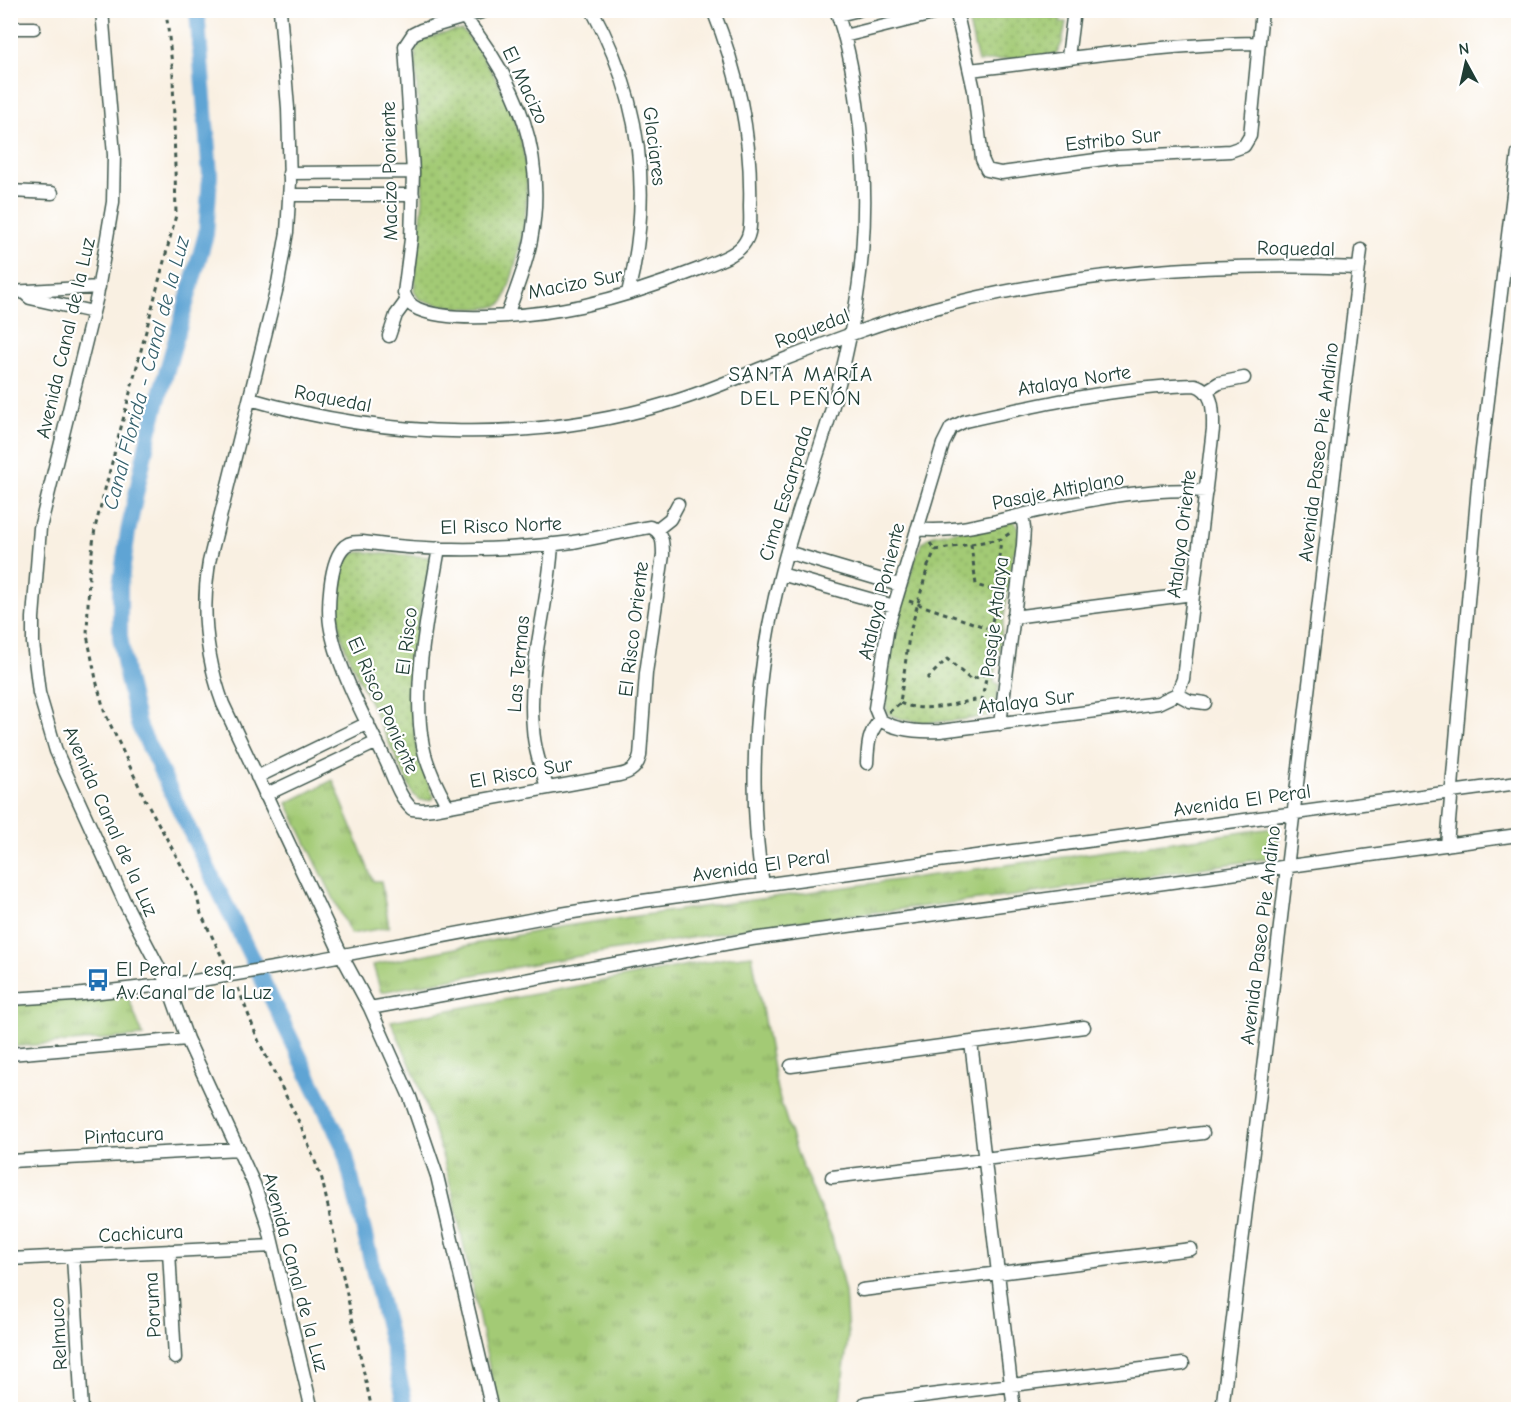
<svg xmlns="http://www.w3.org/2000/svg" width="1529" height="1420" viewBox="0 0 1529 1420" font-family="'Comic Neue',sans-serif">
	<defs>
		<pattern id="grass-tufts" width="24" height="20" patternUnits="userSpaceOnUse" patternTransform="scale(1.5)"><rect width="24" height="20" fill="#a3ca75"/><path d="M3 7l-1-3M5 7V3M7 7l1-3M15 17l-1-3M17 17v-4M19 17l1-3" fill="none" stroke="#84a561"/></pattern>
		<pattern id="park-dots" width="8" height="8" patternUnits="userSpaceOnUse" patternTransform="scale(1.5)"><rect width="8" height="8" fill="#a3ca75"/><path d="M2 2h.1M6 6h.1" fill="none" stroke="#84a561" stroke-width="1.8" stroke-linecap="round"/></pattern>
	</defs>
	<rect width="100%" height="100%" fill="#fff"/>
	<filter id="ink" filterUnits="userSpaceOnUse"><feTurbulence type="fractalNoise" baseFrequency=".0167" numOctaves="2"/><feDisplacementMap in="SourceGraphic" scale="12" xChannelSelector="R" yChannelSelector="G"/><feConvolveMatrix kernelMatrix="1 2 1 2 8 2 1 2 1" color-interpolation-filters="sRGB"/></filter>
	<filter id="wash" filterUnits="userSpaceOnUse"><feTurbulence type="fractalNoise" baseFrequency=".008" numOctaves="4" result="noise"/><feDisplacementMap in="SourceGraphic" scale="24" xChannelSelector="R" yChannelSelector="G"/><feGaussianBlur stdDeviation="1.35" result="paint"/><feColorMatrix in="noise" values="0 0 0 0 0 0 0 0 0 0 0 0 0 0 0 0 0 1.4 0 .05"/><feComposite in="paint" operator="in"/></filter>
	<g filter="url(#wash)">
		<rect width="100%" height="100%" fill="#f9f0e2"/>
		<path fill="url(#grass-tufts)" stroke="#618454" stroke-width="1.5" d="M333 780 373 881H381L389 927 351 934 287 803Z
			M1280 827 1276 857 1021 895 783 923 549 961 381 992 373 965 558 927Z
			M752 955 777 1090 797 1153 832 1237 845 1292 848 1337 839 1409H498L452 1191 441 1151 417 1080 391 1021 726 958Z
			M127 994 143 1036 11 1047V1005Z"/>
		<path fill="url(#park-dots)" stroke="#618454" stroke-width="1.5" d="M966 11H1062L1060 22H1066L1062 43 1056 54 978 62Z
			M454 31H462L466 34C535 122 542 199 503 303 486 314 438 306 419 299L414 291 423 199 415 50C421 37 441 35 454 31Z
			M1014 521 1019 530 1018 550 1014 551 994 682 999 684 993 716C963 719 916 729 888 714 878 695 909 569 920 547 923 541 926 538 933 535Z
			M363 552 430 557C429 575 424 589 421 606 415 653 408 703 417 749 421 765 428 781 434 797L431 800H420L413 794 350 660C346 650 342 639 340 629 337 612 337 568 351 556 354 553 359 552 363 552Z"/>
		<g fill="none" stroke-linecap="round" stroke-linejoin="round">
			<path stroke="#5fa4d4" stroke-width="16" d="M197 10 210 175 206 234 150 429 128 532 120 586V636L127 679 138 724 344 1148 407 1410"/>
		</g>
	</g>
	<g filter="url(#ink)">
		<g fill="none" stroke-linecap="round" stroke-linejoin="round">
			<g stroke="#40584e" stroke-width="15">
				<path id="street" d="M102 10 114 155 113 202 97 296 40 528 33 618V643L39 693 56 751 125 903 168 985 187 1039 254 1184 268 1225 312 1410
					M280 10 288 108 290 182 287 232 278 283 209 562C201 611 206 657 223 704L342 956 370 1008 410 1097 437 1176 492 1410
					M488 10 421 30 413 34 405 46 413 172 411 239 404 293C406 300 411 306 418 309 454 325 543 314 581 306 621 297 661 284 699 269 713 262 737 256 745 242 752 232 750 217 750 206 752 137 739 74 713 10
					M592 10C642 101 653 194 628 293
					M956 10 974 90 982 159 987 170 1001 173 1118 157 1230 151 1244 146 1250 136 1262 10
					M838 15 859 10
					M465 18C518 84 547 155 531 240 526 266 516 290 507 315
					M10 28H34
					M844 36 949 10
					M1068 57 1074 10
					M970 70C1066 59 1162 44 1259 43
					M289 173 413 172
					M10 191 52 193
					M289 195H413
					M10 292 99 287
					M23 292 30 298 93 312
					M389 336 396 315 407 300
					M1195 385C1215 391 1213 412 1213 429L1183 679 1177 694 1158 703 940 731C920 732 897 731 880 720L875 708 888 626 943 444 951 428 965 421C1041 404 1117 387 1195 385Z
					M1206 391 1219 383 1244 378
					M250 399C387 439 534 444 672 402 703 393 732 380 762 368 819 346 876 323 935 308 1073 271 1217 262 1359 268
					M650 527C663 532 663 543 663 555L646 673 640 756C637 768 630 773 619 775L433 809 422 810 412 809C399 797 393 776 386 761 367 723 339 671 331 630 327 611 329 560 345 546 350 542 356 542 362 542 431 552 504 551 573 542 599 538 624 531 650 527Z
					M917 529C960 534 1005 518 1047 509 1098 498 1154 487 1206 491
					M656 530 670 519 678 504
					M439 548C429 607 411 687 423 746 427 767 437 787 447 805
					M787 552 899 585
					M781 574 894 606
					M1013 617 1193 594
					M1177 694 1190 701 1205 703
					M1000 724 1023 545 1024 528 1022 515
					M867 763C868 746 868 733 880 720
					M257 777 368 723
					M547 787C541 768 534 748 533 728 527 666 549 606 552 544
					M265 795 377 742
					M1447 845 1479 474 1518 153
					M763 884C746 789 756 666 781 573 796 513 819 455 836 395 863 295 872 207 857 103 853 72 847 40 836 10
					M279 967 561 914 642 901 1518 783
					M10 999 74 995 189 982
					M370 1008 752 939 1518 835
					M971 1042 1014 1410
					M10 1054 187 1039
					M791 1066 1084 1027
					M10 1161 239 1149
					M832 1177 1203 1133
					M169 1251 175 1358
					M73 1256 82 1410
					M10 1259 273 1246
					M862 1290 1191 1249
					M865 1403 1183 1364
					M1222 1410 1361 250"/>
			</g>
			<path stroke="#40584e" stroke-width="3" stroke-dasharray="4.5 4.5" stroke-linecap="butt" d="M166 10 173 74 176 215 95 528 89 575 87 635 97 684 105 713 145 799 196 892 201 914 225 963
				M930 543 935 550 1001 539 1010 533
				M971 544 976 585 996 591
				M909 601 999 632
				M927 679 947 659 971 680 987 673 995 674
				M900 703C924 714 956 703 981 699
				M989 708 982 699 987 673 1001 539
				M889 712 900 703 909 636 928 566 935 550
				M238 988 259 1042 301 1126 322 1179 372 1410"/>
			<use href="#street" stroke="#fff" stroke-width="12"/>
			<g stroke="#40584e" stroke-width="15" stroke-linecap="butt">
				<path id="street-bridge" d="M189 982 279 967"/>
			</g>
			<use href="#street-bridge" stroke="#fff" stroke-width="12"/>
		</g>
	</g>
	<defs>
		<g id="bus-bare" transform="scale(1.8)"><path d="M-5-6H5V4H4V6H2V4H-2V6H-4V4H-5ZM-3.5-4V0h7V-4ZM-3.5 1.2v1.5H-2V1.2ZM2 1.2v1.5H3.5V1.2Z" fill="#1f6fb2" stroke="#fff" stroke-width="2.5" paint-order="stroke"/></g>
	</defs>
	<g fill-rule="evenodd">
		<use href="#bus-bare" x="98" y="980"/>
	</g>
	<g text-anchor="middle" stroke-width="4.5" stroke-linejoin="round" paint-order="stroke">
		<g font-size="20" fill="#1f3d34" stroke="#fff">
			<text transform="translate(526 85) rotate(65)" y="7">El Macizo</text>
			<text transform="translate(1113 139) rotate(-6)" y="7">Estribo Sur</text>
			<text transform="translate(655 146) rotate(83)" y="7">Glaciares</text>
			<text transform="translate(389 171) rotate(-91)" y="7">Macizo Poniente</text>
			<text transform="translate(1296 248) rotate(1)" y="7">Roquedal</text>
			<text transform="translate(575 283) rotate(-11)" y="7">Macizo Sur</text>
			<text transform="translate(812 328) rotate(-21)" y="7">Roquedal</text>
			<text transform="translate(65 338) rotate(-77)" y="7">Avenida Canal de la Luz</text>
			<text transform="translate(1074 380) rotate(-9)" y="7">Atalaya Norte</text>
			<text transform="translate(333 398) rotate(11)" y="7">Roquedal</text>
			<text transform="translate(1318 452) rotate(-83)" y="7">Avenida Paseo Pie Andino</text>
			<text transform="translate(1058 490) rotate(-11)" y="7">Pasaje Altiplano</text>
			<text transform="translate(785 493) rotate(-73)" y="7">Cima Escarpada</text>
			<text transform="translate(501 525) rotate(-2)" y="7">El Risco Norte</text>
			<text transform="translate(1181 534) rotate(-83)" y="7">Atalaya Oriente</text>
			<text transform="translate(881 591) rotate(-76)" y="7">Atalaya Poniente</text>
			<text transform="translate(994 617) rotate(-83)" y="7">Pasaje Atalaya</text>
			<text transform="translate(633 629) rotate(-83)" y="7">El Risco Oriente</text>
			<text transform="translate(406 641) rotate(-83)" y="7">El Risco</text>
			<text transform="translate(518 664) rotate(-85)" y="7">Las Termas</text>
			<text transform="translate(1026 701) rotate(-7)" y="7">Atalaya Sur</text>
			<text transform="translate(384 705) rotate(66)" y="7">El Risco Poniente</text>
			<text transform="translate(521 772) rotate(-10)" y="7">El Risco Sur</text>
			<text transform="translate(1242 800) rotate(-8)" y="7">Avenida El Peral</text>
			<text transform="translate(111 821) rotate(66)" y="7">Avenida Canal de la Luz</text>
			<text transform="translate(761 865) rotate(-8)" y="7">Avenida El Peral</text>
			<text transform="translate(1260 935) rotate(-83)" y="7">Avenida Paseo Pie Andino</text>
			<text transform="translate(124 1135) rotate(-3)" y="7">Pintacura</text>
			<text transform="translate(141 1233) rotate(-3)" y="7">Cachicura</text>
			<text transform="translate(296 1272) rotate(75)" y="7">Avenida Canal de la Luz</text>
			<text transform="translate(152 1305) rotate(-93)" y="7">Poruma</text>
			<text transform="translate(58 1334) rotate(-93)" y="7">Relmuco</text>
		</g>
		<g font-size="20" fill="#1f3d34" stroke="#fff" text-anchor="start">
			<text x="116" y="976">El Peral / esq.<tspan x="116" dy="23">Av.Canal de la Luz</tspan></text>
		</g>
		<g font-size="21" font-style="italic" fill="#35616c" stroke="#fff">
			<text transform="translate(146 373) rotate(-75)" y="7">Canal Florida - Canal de la Luz</text>
		</g>
		<g font-size="21" letter-spacing="1.5" fill="#1f3d34" stroke="#fff">
			<text x="801" y="381">SANTA MARÍA<tspan x="801" dy="24">DEL PEÑÓN</tspan></text>
		</g>
	</g>
	<rect width="1529" height="1420" fill="none" stroke="#fff" stroke-width="36"/>
	<g transform="translate(1466 63) rotate(352)" stroke="#ffffff" stroke-width="4.5" paint-order="stroke">
	<path d="M0-4.5L10 22L0 15L-10 22Z" fill="#1f3d34"/>
	<text y="-9" font-size="16" font-weight="bold" text-anchor="middle" fill="#1f3d34">N</text>
	</g>
</svg>
